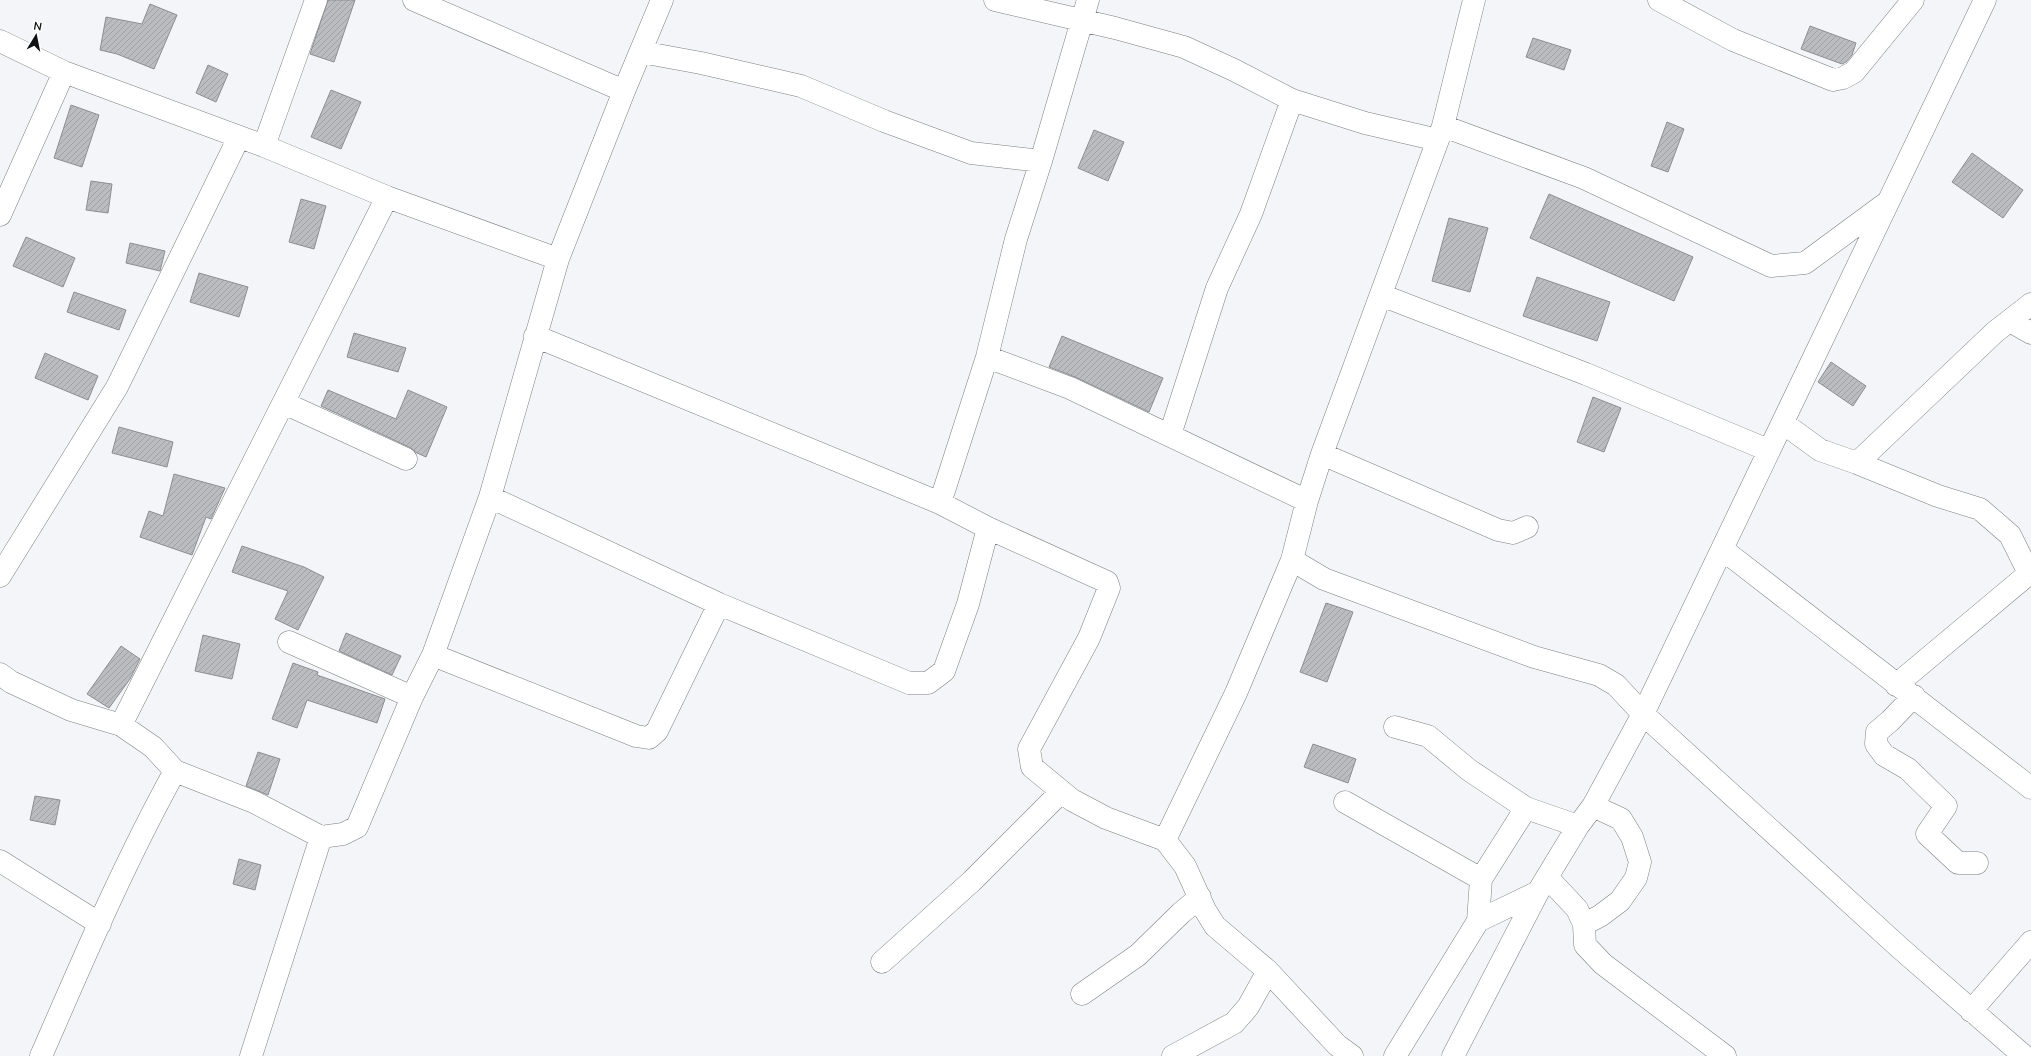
<svg xmlns="http://www.w3.org/2000/svg" width="2031" height="1056" viewBox="0 0 2031 1056" font-family="Mulish,sans-serif">
	<defs>
		<pattern id="building-hatch" width="6" height="6" patternUnits="userSpaceOnUse"><rect width="6" height="6" fill="#bbbcc0"/><path d="M-1 1l2-2M0 6l6-6M5 7l2-2" fill="none" stroke="#a0a1a4"/></pattern>
	</defs>
	<rect width="100%" height="100%" fill="#f3f5f8"/>
	<path fill="url(#building-hatch)" stroke="#8c8e91" d="M328 0H355L334 62 310 54Z
		M150 4 177 15 154 69 117 54 100 50 106 17 142 24Z
		M1810 26 1856 43 1852 55 1846 62 1842 64 1801 49Z
		M1533 38 1571 50 1564 70 1526 57Z
		M208 65 228 74 216 102 196 93Z
		M331 90 361 102 341 149 311 137Z
		M71 105 99 115 82 167 54 158Z
		M1667 122 1684 129 1668 172 1651 166Z
		M1094 130 1124 142 1108 181 1078 168Z
		M1972 153 2023 190 2003 218 1952 182Z
		M91 181 112 184 108 213 86 210Z
		M1549 194 1693 257 1674 301 1530 238Z
		M301 199 326 206 314 249 289 242Z
		M1449 218 1488 228 1470 292 1432 281Z
		M26 237 75 258 63 287 13 266Z
		M130 243 165 251 160 271 126 263Z
		M199 273 248 287 239 317 190 302Z
		M1537 277 1610 302 1597 341 1523 316Z
		M74 292 126 310 119 330 67 312Z
		M354 333 406 348 398 372 347 357Z
		M1062 336 1163 378 1149 412 1075 377 1049 367Z
		M45 353 98 376 88 400 35 378Z
		M1831 362 1866 386 1853 406 1818 382Z
		M328 390 396 419 408 390 447 407 426 457 417 453 411 448 321 406Z
		M1593 397 1621 408 1604 452 1577 442Z
		M119 427 173 442 167 467 112 453Z
		M174 474 225 488 211 519 206 517 192 555 140 537 149 511 163 516Z
		M242 546 304 567 324 577 298 630 275 619 288 591 232 572Z
		M1326 603 1353 612 1327 682 1300 672Z
		M346 633 401 656 392 675 339 651Z
		M203 635 240 644 232 679 195 671Z
		M121 646 140 659 130 679 109 708 87 694Z
		M293 663 318 672 317 675 385 699 377 723 307 700 297 728 272 719Z
		M1313 744 1356 759 1348 783 1304 767Z
		M258 752 280 759 268 795 246 786Z
		M35 796 60 800 55 825 30 820Z
		M239 859 261 865 255 890 233 884Z"/>
	<g fill="none" stroke-linecap="round" stroke-linejoin="round">
		<g stroke="#7e7f83" stroke-width="23">
			<path id="minor" d="M414 0 624 91
				M995 0 1115 28 1184 47 1234 70 1292 100 1365 123 1438 140
				M1659 0 1733 40 1833 80 1843 78 1854 72 1913 0
				M0 41 64 72 264 146 387 197 558 259
				M641 52 701 63 801 86 884 121 971 153 1041 161
				M1443 126 1584 178 1771 266 1805 263 1885 204
				M264 146 316 0
				M0 215 64 72
				M1381 295 1586 374 1768 450
				M2010 321 2031 333
				M535 336 940 503 988 528 1107 582 1109 588 1089 638 1029 749 1032 767 1072 800 1106 818 1165 840 1185 866 1205 910 1215 926 1268 971 1337 1045 1352 1056
				M987 357 1070 388 1307 501
				M284 403 406 459
				M1783 423 1820 450 1857 463 1938 496 1980 509 2010 535 2029 573
				M1170 435 1217 288 1251 214 1292 100
				M1322 454 1498 530 1513 533 1527 527
				M1857 463 1995 332 2031 304
				M490 497 719 604 909 683H928L944 671 968 604 988 528
				M940 503 987 357 1016 239 1041 161 1088 0
				M1722 549 2031 788
				M1292 560 1324 579 1534 657 1599 675 1616 685 1643 714 1900 948 2024 1056
				M0 576 117 387 239 137
				M289 642 412 697
				M433 655 636 736 649 738 657 731 719 604
				M0 674 11 682 71 710 121 725 153 747 175 771 254 802 321 837 343 834 357 827 412 697 433 655 490 497 558 259 624 91 662 0
				M1896 685 2031 572
				M1914 696 1890 721 1877 732 1876 744 1884 755 1908 769 1946 806 1927 834 1958 863H1977
				M121 725 387 197
				M1395 727 1428 736 1469 770 1526 808 1578 826
				M1345 802 1481 879
				M1165 840 1236 693 1292 560 1307 501 1322 454 1443 126 1474 0
				M0 861 100 924
				M1547 877 1577 909 1584 924 1585 945 1603 964 1725 1056
				M1478 921 1538 892
				M1584 924 1600 916 1620 901 1636 878 1640 862 1632 837 1621 819 1593 806
				M882 962 972 881 1061 792
				M1082 994 1138 955 1181 913 1200 897
				M1971 1011 2031 942
				M41 1056C83 960 124 863 175 771
				M251 1056 321 837
				M1173 1056 1234 1023 1248 1007 1268 971
				M1395 1056 1478 921 1481 879 1526 808
				M1453 1056 1538 892 1578 826 1593 806 1643 714 1985 0"/>
		</g>
		<use href="#minor" stroke="#fff" stroke-width="22"/>
	</g>
	<g transform="translate(36 36) rotate(10)" stroke="#ffffff" stroke-width="3" paint-order="stroke">
	<path d="M0-3L7 15L0 10L-7 15Z" fill="#111213"/>
	<text y="-6" font-size="11" font-weight="bold" text-anchor="middle" fill="#111213">N</text>
	</g>
</svg>
